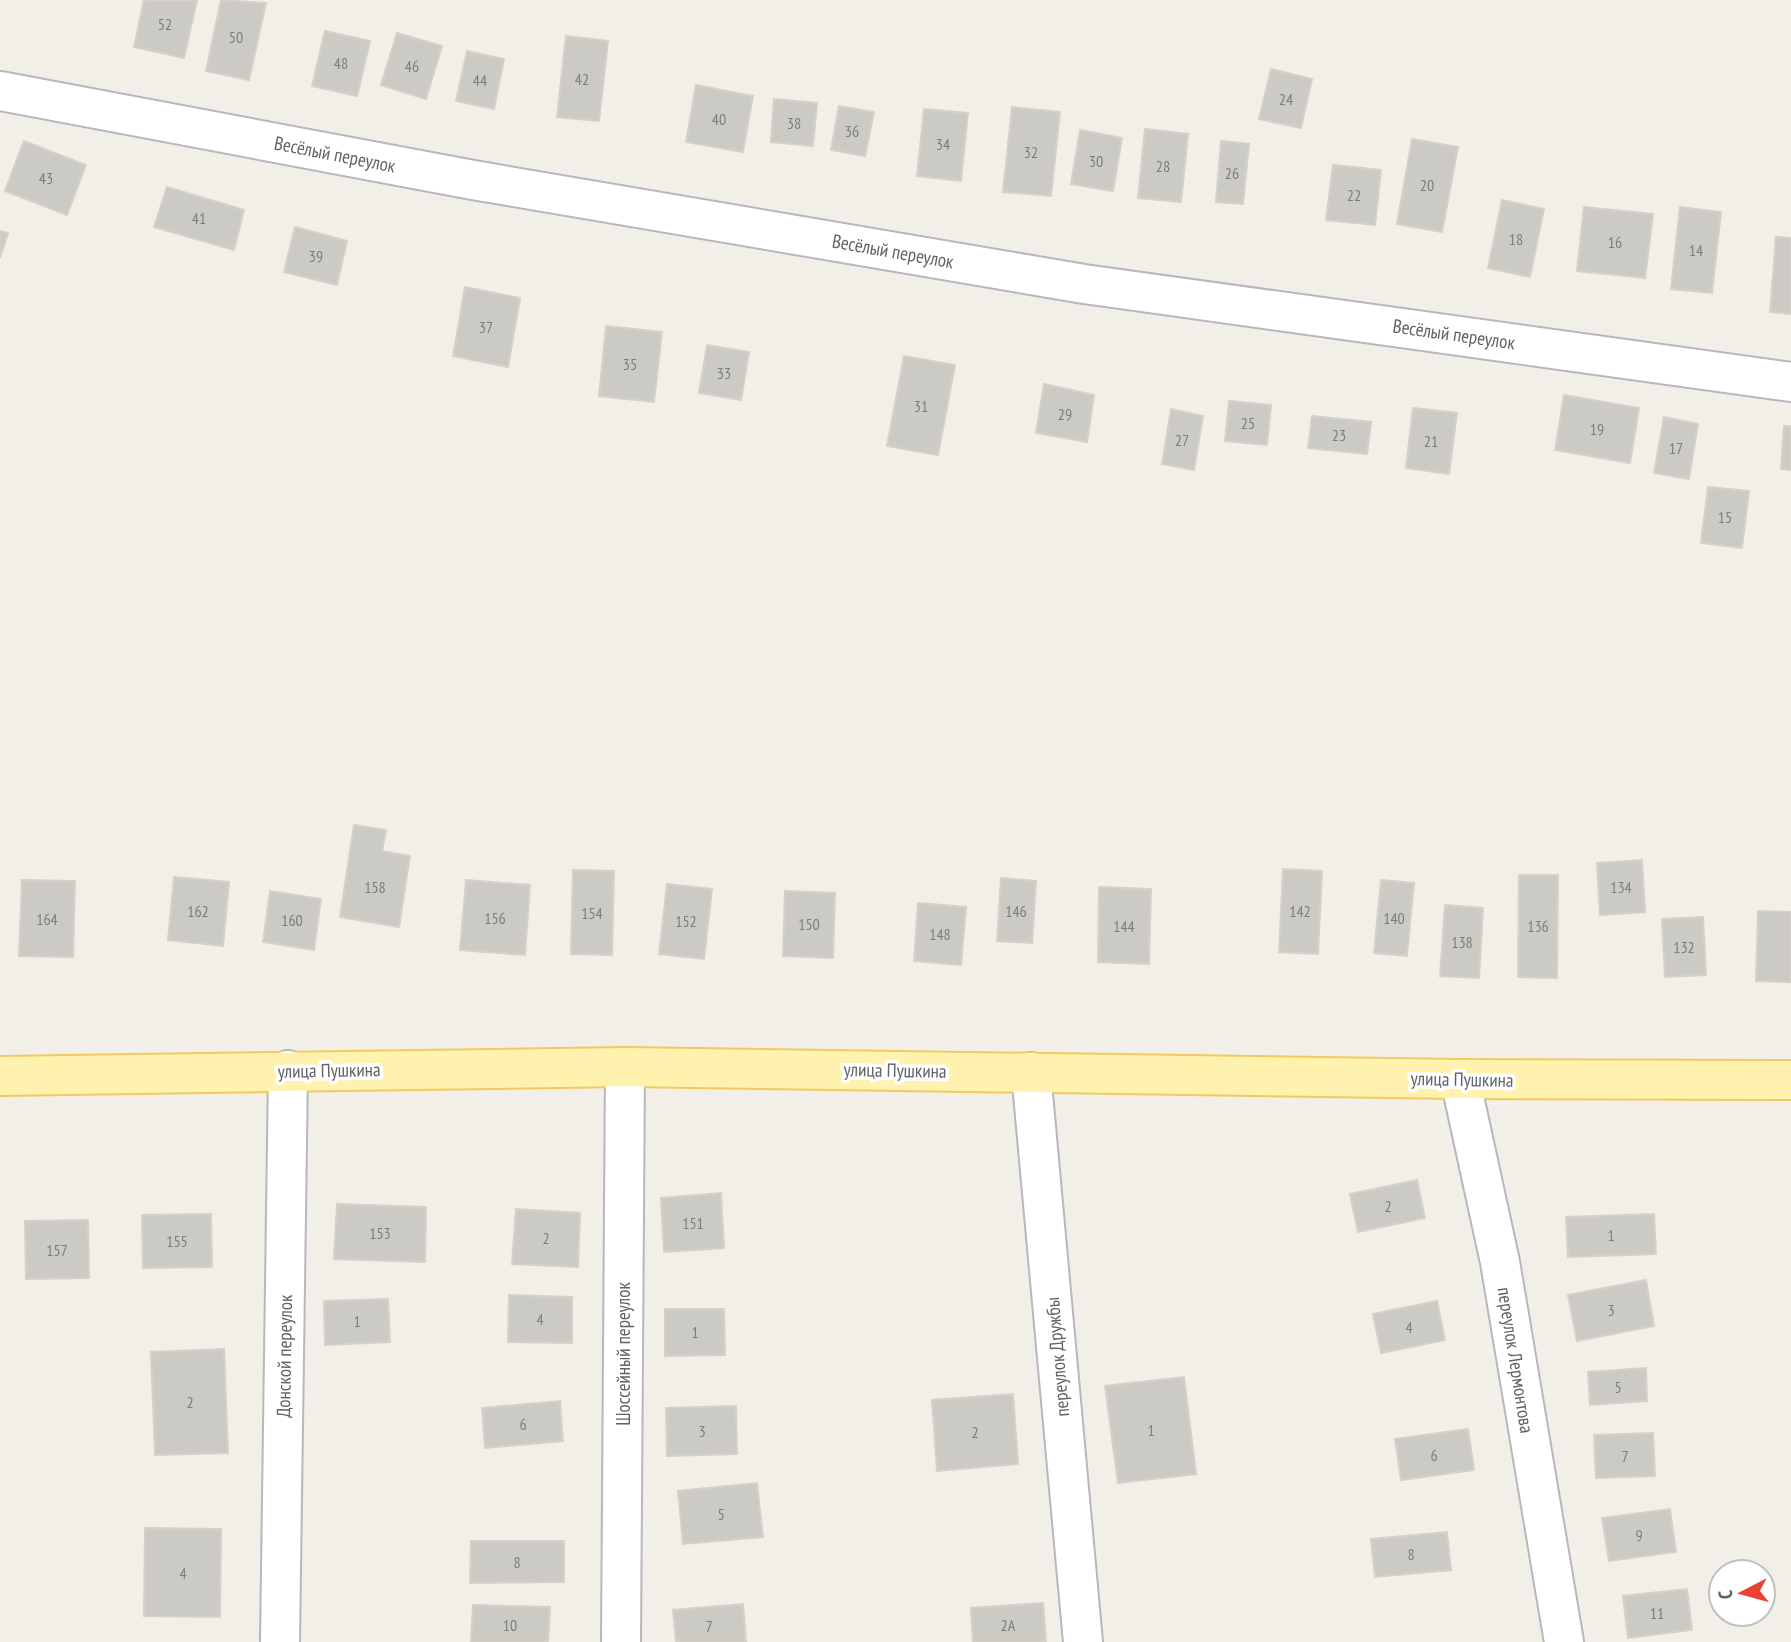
<svg xmlns="http://www.w3.org/2000/svg" width="1791" height="1642" viewBox="0 0 1791 1642" font-family="'PT Sans Narrow',sans-serif">
	<rect width="100%" height="100%" fill="#f1efe8"/>
	<path fill="#cccac5" stroke="#d6d1c6" stroke-width="2" d="M144 0H197L184 58 134 47Z
		M221 0 266 3 249 80 206 71Z
		M325 31 370 41 357 96 312 86Z
		M397 33 442 46 426 99 381 85Z
		M566 36 608 41 599 121 557 117Z
		M467 51 504 59 494 109 456 101Z
		M1271 69 1312 79 1301 128 1259 119Z
		M696 85 753 96 743 152 686 142Z
		M774 99 817 103 813 146 771 142Z
		M839 106 874 112 865 156 831 150Z
		M1012 107 1060 112 1051 196 1003 192Z
		M924 109 968 113 961 181 917 176Z
		M1145 129 1188 134 1181 202 1138 198Z
		M1080 130 1122 138 1113 191 1071 184Z
		M1412 139 1458 147 1442 232 1397 224Z
		M24 141 86 165 67 215 5 191Z
		M1221 141 1249 144 1243 204 1216 202Z
		M1333 165 1381 170 1375 225 1326 220Z
		M167 187 244 210 234 250 154 227Z
		M1502 200 1544 209 1530 277 1488 268Z
		M1584 207 1653 214 1645 278 1577 271Z
		M1680 207 1721 212 1712 293 1671 289Z
		M295 227 347 241 337 285 284 272Z
		M0 231 8 233 0 258Z
		M1776 237 1791 238V314L1770 312Z
		M465 287 520 298 508 367 453 356Z
		M606 326 662 332 654 402 599 396Z
		M707 345 749 352 741 400 699 393Z
		M904 356 955 365 938 455 887 446Z
		M1044 384 1094 395 1087 442 1036 433Z
		M1564 395 1639 408 1630 463 1555 450Z
		M1229 401 1271 405 1267 445 1225 441Z
		M1413 408 1457 413 1449 474 1406 468Z
		M1171 409 1203 416 1194 470 1162 464Z
		M1312 416 1371 422 1367 454 1308 448Z
		M1664 417 1698 424 1689 479 1654 473Z
		M1784 426H1791V470L1781 469Z
		M1708 487 1749 491 1742 548 1701 543Z
		M354 825 386 830 382 851 410 856 399 927 340 917Z
		M1642 860 1645 912 1600 915 1597 863Z
		M1283 869 1322 871 1318 954 1279 952Z
		M573 870 614 871 612 955 571 954Z
		M1519 875H1558L1557 978 1518 977Z
		M174 877 229 882 223 946 168 940Z
		M1001 878 1036 881 1032 943 997 941Z
		M22 880 75 881 73 957 19 956Z
		M466 880 530 885 525 955 460 950Z
		M1381 880 1414 883 1407 956 1374 953Z
		M667 884 712 889 704 959 659 954Z
		M1099 887 1151 889 1149 964 1098 962Z
		M270 891 321 899 314 950 263 942Z
		M785 891 835 893 833 958 783 956Z
		M918 903 966 907 961 965 914 961Z
		M1445 905 1483 908 1479 978 1440 976Z
		M1758 911 1791 912V982L1756 981Z
		M1703 917 1706 975 1665 977 1662 919Z
		M1417 1180 1425 1218 1358 1232 1350 1194Z
		M721 1193 724 1248 664 1252 661 1198Z
		M337 1204 426 1207 425 1262 334 1259Z
		M516 1209 580 1213 578 1267 512 1264Z
		M211 1214 212 1267 143 1268 142 1215Z
		M1654 1214 1656 1254 1568 1257 1566 1217Z
		M88 1220 89 1278 26 1279 25 1221Z
		M1646 1280 1654 1326 1577 1341 1568 1295Z
		M509 1295 572 1297V1343L508 1342Z
		M388 1299 390 1342 325 1345 324 1301Z
		M1437 1301 1445 1340 1381 1353 1373 1314Z
		M665 1309H724L725 1355 665 1356Z
		M224 1349 228 1453 155 1455 151 1352Z
		M1646 1368 1647 1401 1590 1405 1588 1372Z
		M1184 1377 1196 1474 1118 1483 1105 1386Z
		M1013 1394 1018 1464 937 1471 932 1400Z
		M560 1401 563 1441 485 1448 482 1408Z
		M736 1406 737 1454 667 1456 666 1408Z
		M1468 1429 1474 1470 1401 1480 1395 1439Z
		M1653 1433 1655 1476 1596 1478 1594 1435Z
		M757 1483 763 1537 683 1544 678 1491Z
		M1670 1509 1676 1552 1609 1561 1602 1518Z
		M145 1528 221 1529 220 1617 144 1616Z
		M1447 1532 1451 1570 1375 1577 1371 1539Z
		M471 1541H564V1582L470 1583Z
		M1687 1589 1692 1630 1628 1638 1623 1596Z
		M1043 1603 1046 1642H973L971 1608Z
		M743 1604 746 1642H676L673 1610Z
		M473 1605 550 1607 548 1642H471Z"/>
	<g fill="none" stroke-linecap="round" stroke-linejoin="round">
		<g stroke="#b5b8bc" stroke-width="42">
			<path id="minor" d="M0 91 473 180 1084 284 1791 382
				M1031 1072 1083 1642
				M1460 1079 1500 1262 1564 1642
				M280 1642 288 1070
				M621 1642 625 1067"/>
		</g>
		<g stroke="#f2c960" stroke-width="42">
			<path id="major" d="M0 1076 625 1067 1460 1079 1791 1080"/>
		</g>
		<use href="#minor" stroke="#fff" stroke-width="38"/>
		<use href="#major" stroke="#fff2af" stroke-width="38"/>
	</g>
	<g text-anchor="middle" stroke-width="7" stroke-linejoin="round" paint-order="stroke">
		<g font-size="16" fill="#7a7d7f">
			<text x="165" y="30">52</text>
			<text x="236" y="43">50</text>
			<text x="341" y="69">48</text>
			<text x="412" y="72">46</text>
			<text x="582" y="85">42</text>
			<text x="480" y="86">44</text>
			<text x="1286" y="105">24</text>
			<text x="719" y="125">40</text>
			<text x="794" y="129">38</text>
			<text x="852" y="137">36</text>
			<text x="943" y="150">34</text>
			<text x="1031" y="158">32</text>
			<text x="1096" y="167">30</text>
			<text x="1163" y="172">28</text>
			<text x="1232" y="179">26</text>
			<text x="46" y="184">43</text>
			<text x="1427" y="191">20</text>
			<text x="1354" y="201">22</text>
			<text x="199" y="224">41</text>
			<text x="1516" y="245">18</text>
			<text x="1615" y="248">16</text>
			<text x="1696" y="256">14</text>
			<text x="316" y="262">39</text>
			<text x="486" y="333">37</text>
			<text x="630" y="370">35</text>
			<text x="724" y="379">33</text>
			<text x="921" y="412">31</text>
			<text x="1065" y="420">29</text>
			<text x="1248" y="429">25</text>
			<text x="1597" y="435">19</text>
			<text x="1339" y="441">23</text>
			<text x="1182" y="446">27</text>
			<text x="1431" y="447">21</text>
			<text x="1676" y="454">17</text>
			<text x="1725" y="523">15</text>
			<text x="375" y="893">158</text>
			<text x="1621" y="893">134</text>
			<text x="198" y="917">162</text>
			<text x="1016" y="917">146</text>
			<text x="1300" y="917">142</text>
			<text x="592" y="919">154</text>
			<text x="495" y="924">156</text>
			<text x="1394" y="924">140</text>
			<text x="47" y="925">164</text>
			<text x="292" y="926">160</text>
			<text x="686" y="927">152</text>
			<text x="809" y="930">150</text>
			<text x="1124" y="932">144</text>
			<text x="1538" y="932">136</text>
			<text x="940" y="940">148</text>
			<text x="1462" y="948">138</text>
			<text x="1684" y="953">132</text>
			<text x="1388" y="1212">2</text>
			<text x="693" y="1229">151</text>
			<text x="380" y="1239">153</text>
			<text x="1611" y="1241">1</text>
			<text x="546" y="1244">2</text>
			<text x="177" y="1247">155</text>
			<text x="57" y="1256">157</text>
			<text x="1611" y="1316">3</text>
			<text x="540" y="1325">4</text>
			<text x="357" y="1327">1</text>
			<text x="1409" y="1333">4</text>
			<text x="695" y="1338">1</text>
			<text x="1618" y="1393">5</text>
			<text x="190" y="1408">2</text>
			<text x="523" y="1430">6</text>
			<text x="1151" y="1436">1</text>
			<text x="702" y="1437">3</text>
			<text x="975" y="1438">2</text>
			<text x="1434" y="1461">6</text>
			<text x="1625" y="1462">7</text>
			<text x="721" y="1520">5</text>
			<text x="1639" y="1541">9</text>
			<text x="1411" y="1560">8</text>
			<text x="517" y="1568">8</text>
			<text x="183" y="1579">4</text>
			<text x="1657" y="1619">11</text>
			<text x="510" y="1631">10</text>
			<text x="1008" y="1631">2А</text>
			<text x="709" y="1632">7</text>
		</g>
		<g font-size="19" fill="#5f6368" stroke="#fff">
			<text transform="translate(335 154) rotate(11)" y="7">Весёлый переулок</text>
			<text transform="translate(893 251) rotate(10)" y="7">Весёлый переулок</text>
			<text transform="translate(1454 334) rotate(8)" y="7">Весёлый переулок</text>
			<text transform="translate(329 1070) rotate(-1)" y="7">улица Пушкина</text>
			<text transform="translate(895 1070) rotate(1)" y="7">улица Пушкина</text>
			<text transform="translate(1462 1079) rotate(1)" y="7">улица Пушкина</text>
			<text transform="translate(623 1354) rotate(-90)" y="7">Шоссейный переулок</text>
			<text transform="translate(284 1356) rotate(-89)" y="7">Донской переулок</text>
			<text transform="translate(1057 1357) rotate(-95)" y="7">переулок Дружбы</text>
			<text transform="translate(1516 1360) rotate(81)" y="7">переулок Лермонтова</text>
		</g>
	</g>
	<g transform="translate(1742 1593) rotate(264)"><circle r="33" fill="#ffffff" stroke="#bfc1c3" stroke-width="2"/>
	<path d="M0-5L12 26L0 18L-12 26Z" fill="#ea4335"/>
	<text y="-10" font-size="19" font-weight="bold" text-anchor="middle" fill="#5f6368">С</text>
	</g>
</svg>
